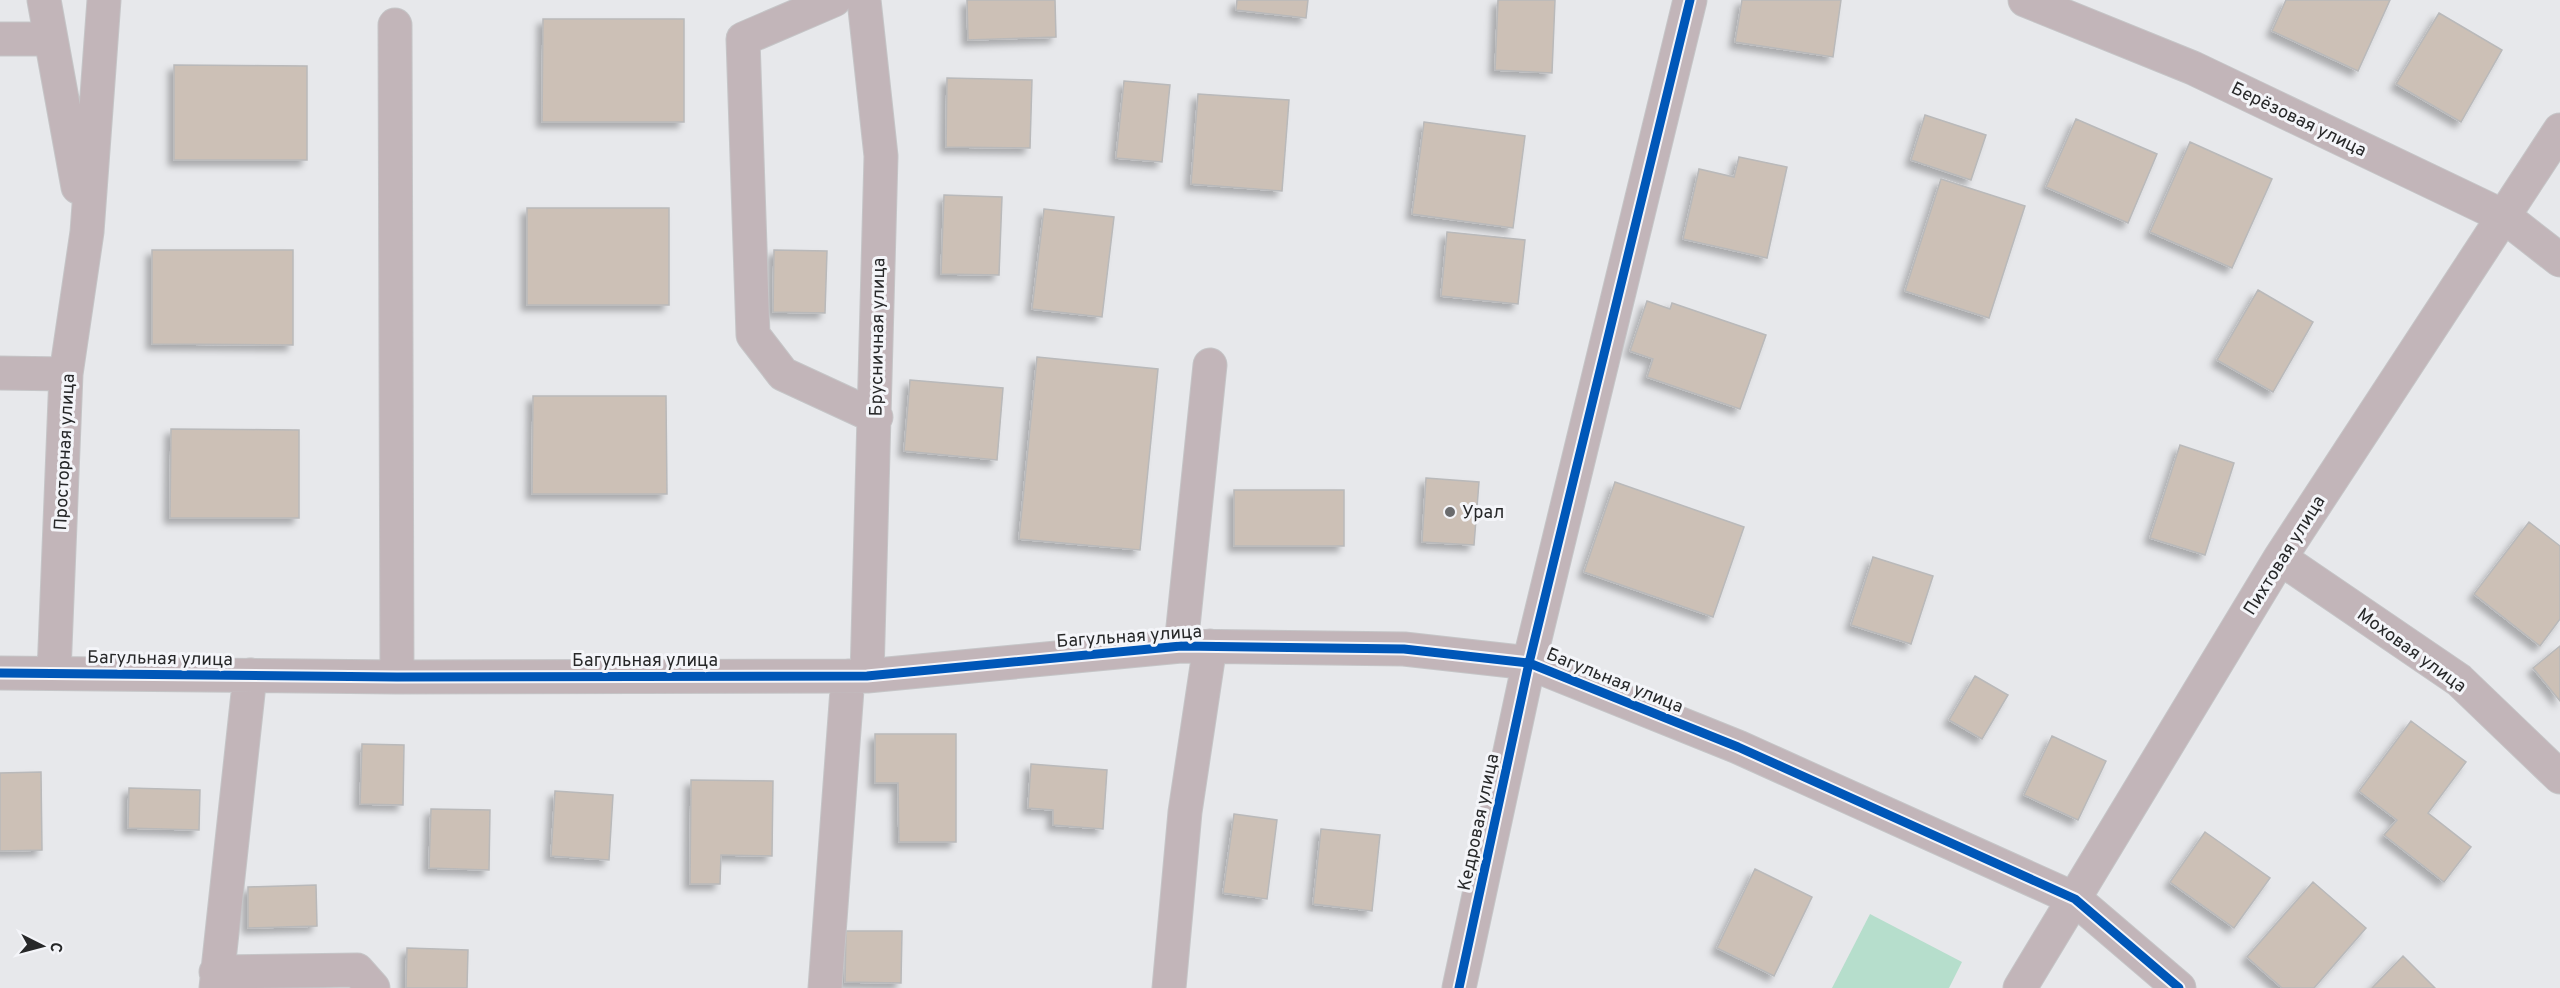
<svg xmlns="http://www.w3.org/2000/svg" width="2560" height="988" viewBox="0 0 2560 988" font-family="Overpass,sans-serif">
	<defs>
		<filter id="shadow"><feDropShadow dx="-5.5" dy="5.5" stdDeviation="3" flood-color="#0004"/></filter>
	</defs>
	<rect width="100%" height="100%" fill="#e7e8eb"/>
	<path fill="#b6decc" d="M1870 914 1962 962 1949 988H1832Z"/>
	<path fill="#ccc0b6" stroke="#b9b9ba" stroke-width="1.5" filter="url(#shadow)" d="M967 0H1055L1056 37 968 40Z
		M1237 0H1308L1306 18 1236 10Z
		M1498 0H1555L1552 73 1495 70Z
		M1742 0H1841L1833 57 1735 42Z
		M2286 0H2390L2358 71 2272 31Z
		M2439 13 2502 50 2461 122 2396 84Z
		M543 19H684V122H542Z
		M174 65 307 66V160H174Z
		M947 78 1032 80 1030 148 946 147Z
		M1124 81 1170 85 1162 162 1116 158Z
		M1198 94 1289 100 1282 191 1191 184Z
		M1925 115 1986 135 1971 180 1911 160Z
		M2076 119 2157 154 2128 223 2046 187Z
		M1424 122 1525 136 1513 228 1412 214Z
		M2190 142 2272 179 2232 268 2150 232Z
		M1739 157 1787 167 1767 258 1683 239 1699 169 1734 177Z
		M1941 179 2025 206 1989 318 1905 291Z
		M944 195 1002 197 999 275 941 274Z
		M527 208H669V305H527Z
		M1044 209 1114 217 1102 317 1032 309Z
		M1447 232 1525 240 1518 304 1441 296Z
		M152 250H293V345L152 344Z
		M774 250 827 251 825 313 773 312Z
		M2258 290 2313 322 2273 392 2217 360Z
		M1647 301 1670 309 1672 303 1766 335 1740 409 1647 377 1653 359 1630 351Z
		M1037 357 1158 369 1140 550 1019 539Z
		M910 380 1003 388 997 460 904 451Z
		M533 396H666L667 494H532Z
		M171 429 299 430V518H170Z
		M2180 445 2234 463 2205 555 2150 538Z
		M1426 478 1479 482 1474 545 1422 542Z
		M1615 482 1744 527 1713 617 1584 572Z
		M1234 490H1344V546H1234Z
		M2529 522 2560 546V619L2540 646 2474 594Z
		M1873 557 1933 576 1911 644 1851 625Z
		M2560 646V701L2533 668Z
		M1975 676 2008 695 1982 739 1949 720Z
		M2411 721 2466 762 2428 813 2471 847 2444 882 2384 835 2397 820 2359 791Z
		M875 734H956V842H899L898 783H875Z
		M2052 736 2106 761 2078 820 2024 795Z
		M362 744 404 745 403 805 360 804Z
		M1031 764 1107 770 1103 829 1053 825V810L1028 808Z
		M41 772 42 850 0 851V773Z
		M691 780 773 781 772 856 721 855 720 884H690Z
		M129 788 200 790 199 830 128 828Z
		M555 791 613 795 609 860 551 856Z
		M431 809 490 810 489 870 429 868Z
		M1234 814 1277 820 1267 899 1223 893Z
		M1321 829 1380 835 1372 911 1313 904Z
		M2205 832 2270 878 2234 928 2170 882Z
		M1755 869 1812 897 1774 976 1717 948Z
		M2313 882 2366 928 2314 988H2282L2247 957Z
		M316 885 317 926 248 928V887Z
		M846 931H902L901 983 845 982Z
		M407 948 468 950 467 988H406Z
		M2403 956 2435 988H2372Z"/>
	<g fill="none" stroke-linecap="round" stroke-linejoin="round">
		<g stroke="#c5c5c7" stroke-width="35">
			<path id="minor" d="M44 0 78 187
				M834 0 743 39 753 335 783 374 876 417
				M864 0 881 156 867 676
				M2025 0 2193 68 2505 217 2560 260
				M395 25 397 677
				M0 39H50
				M0 373 66 374
				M2280 558 2459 680 2560 777
				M1181 646 1210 365
				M0 673 397 677 867 676 1181 646 1404 649 1529 663 1738 747 2075 899 2179 988
				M54 673 66 374 87 232 104 0
				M216 972 357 970 373 988
				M216 988 250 675
				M825 988 848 676
				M1169 988 1185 812 1210 646
				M1459 988 1529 663 1690 0
				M2020 988 2280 558 2560 130"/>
		</g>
		<use href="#minor" stroke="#c2b5b9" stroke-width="33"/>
		<g stroke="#f4f5f9" stroke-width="13">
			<path id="cycleway" d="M0 673 397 677 867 676 1181 646 1404 649 1529 663 1738 747 2075 899 2179 988
				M1459 988 1529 663 1690 0"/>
		</g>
		<use href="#cycleway" stroke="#0057b8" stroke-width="9"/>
	</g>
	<circle fill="#6a6b6d" stroke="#f4f5f9" stroke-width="2" cx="1450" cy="512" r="6"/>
	<g text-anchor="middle" stroke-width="6" stroke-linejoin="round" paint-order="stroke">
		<g font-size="18" fill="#272829" stroke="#f4f5f9">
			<text transform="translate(2299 119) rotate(26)" y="6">Берёзовая улица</text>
			<text transform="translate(877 337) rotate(-89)" y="6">Брусничная улица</text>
			<text transform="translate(64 452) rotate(-87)" y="6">Просторная улица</text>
			<text transform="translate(2284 555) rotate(-58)" y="6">Пихтовая улица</text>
			<text transform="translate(1129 636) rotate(-4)" y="6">Багульная улица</text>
			<text transform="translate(2412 650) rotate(36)" y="6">Моховая улица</text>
			<text transform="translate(160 658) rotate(1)" y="6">Багульная улица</text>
			<text x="645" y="666">Багульная улица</text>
			<text transform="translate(1615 680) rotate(22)" y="6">Багульная улица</text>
			<text transform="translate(1478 822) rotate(-78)" y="6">Кедровая улица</text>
		</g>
		<g font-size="18" fill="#272829" stroke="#f4f5f9" text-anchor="start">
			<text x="1462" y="518">Урал</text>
		</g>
	</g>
	<g transform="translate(42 946) rotate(96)" stroke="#f4f5f9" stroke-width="4.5" paint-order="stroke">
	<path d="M0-4.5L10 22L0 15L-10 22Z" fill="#272829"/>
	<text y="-9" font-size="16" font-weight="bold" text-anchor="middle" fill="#272829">С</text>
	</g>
</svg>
